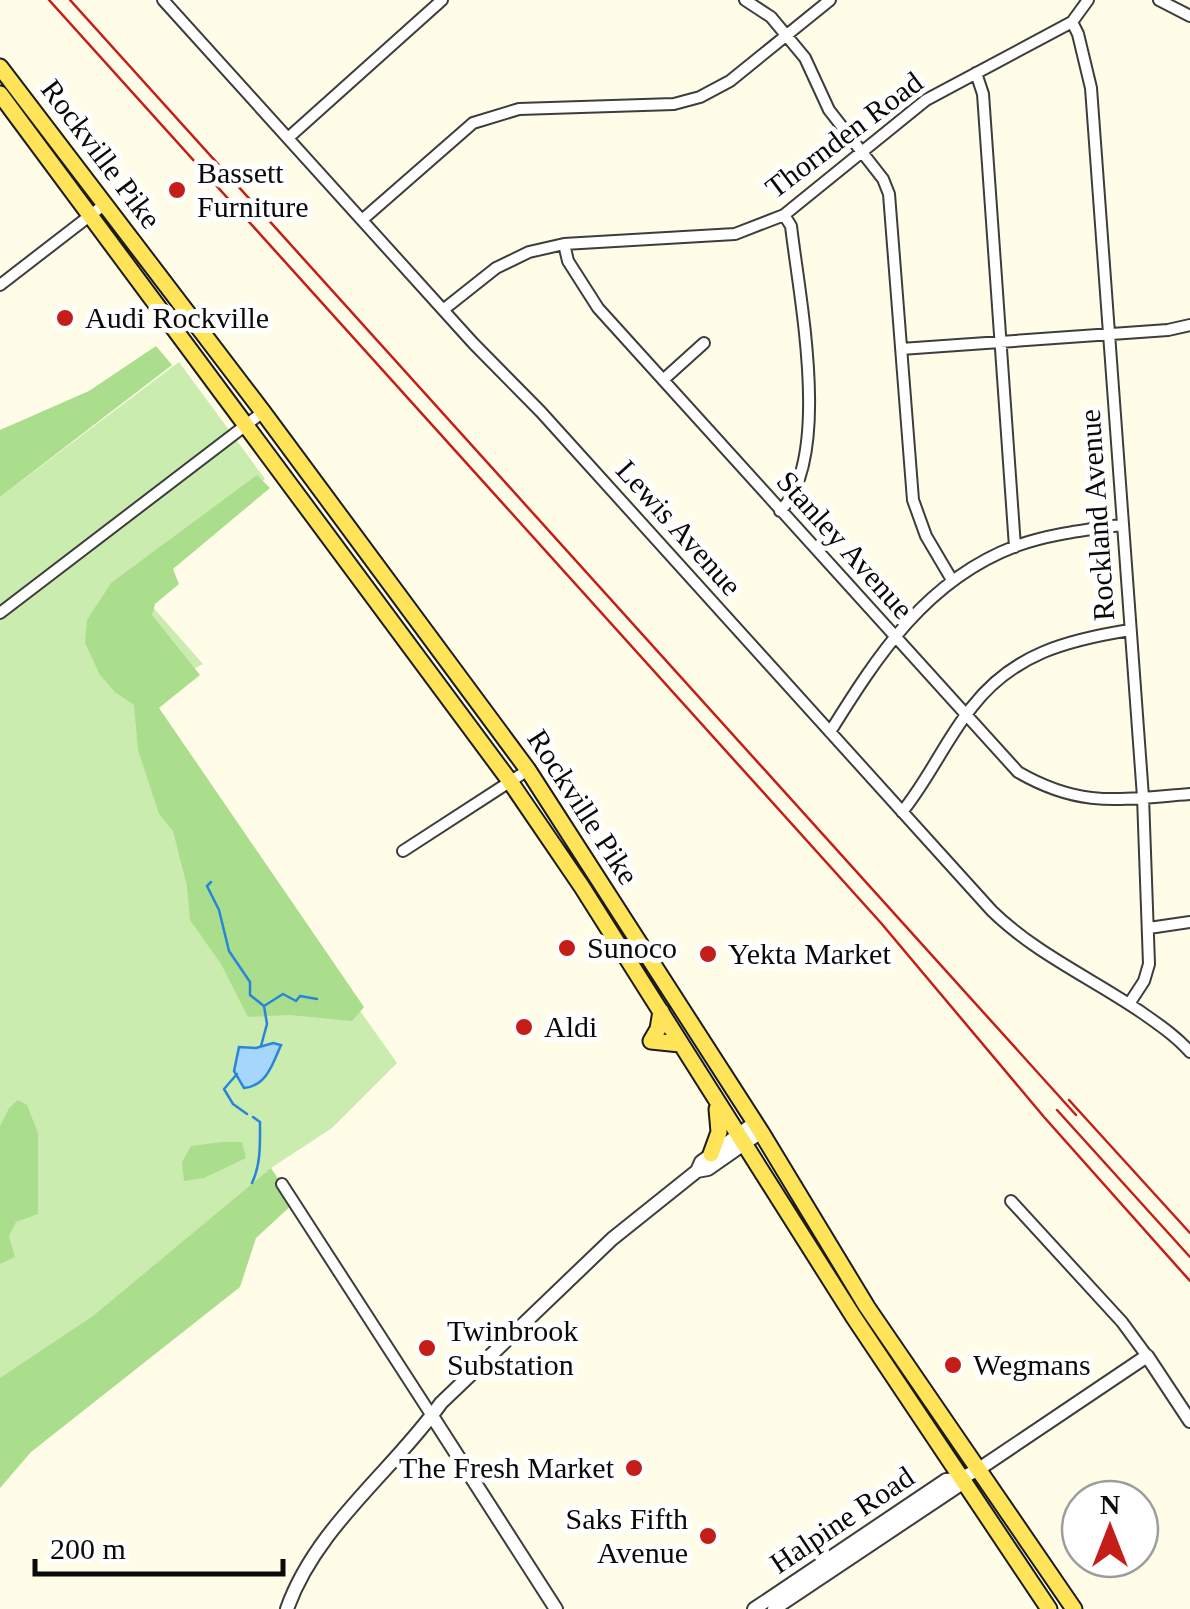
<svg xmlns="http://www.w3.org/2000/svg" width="1190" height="1609" viewBox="0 0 1190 1609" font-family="'Times New Roman',serif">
	<rect width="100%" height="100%" fill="#fffce8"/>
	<path fill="#caecae" d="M179 362 265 479 165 568 142 595 203 664 146 694 213 803 397 1063 332 1128 271 1168 0 1465V497Z"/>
	<path fill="#abde8c" d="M156 346 172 365 0 497V430L89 391Z
		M257 475 270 488 173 569 179 584 155 604 152 615 200 675 159 708 364 1007 352 1021 290 1015 248 1017 221 964 190 920 187 886 173 831 159 814 138 750 134 705 115 692 100 675 85 643 87 620 111 583Z
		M18 1100 27 1105 38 1133V1214L16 1222 9 1236 15 1257 0 1264V1126L9 1108Z
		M221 1142H242L246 1158 204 1178 184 1181 182 1162 191 1146Z
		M271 1168 294 1203 256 1238 240 1287 31 1452 0 1488V1378L93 1316Z"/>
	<path fill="#a7d6fc" stroke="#2885d9" stroke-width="2.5" d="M273 1043 281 1045C273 1063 267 1086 244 1088L234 1071 239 1047 256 1048Z"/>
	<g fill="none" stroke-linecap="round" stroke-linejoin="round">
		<path stroke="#2885d9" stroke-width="2.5" d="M211 882 207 886 219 910 229 951 250 982V995L264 1006
			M261 1046 267 1024 264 1006 283 994 296 1001 300 996 317 999
			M237 1074 224 1089 233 1104 247 1114
			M252 1183C261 1164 260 1144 260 1122L253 1117"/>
		<g stroke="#3d3d3d" stroke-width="14">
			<path id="minor" d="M163 0 473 343 541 412 992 911C1035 953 1091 978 1141 1012 1158 1024 1176 1036 1190 1052
				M745 0 771 17 805 58 829 110 883 179 889 194 913 500 926 536 952 580
				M1159 0 1190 16
				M1072 22 1078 34 1091 88 1143 797 1149 964 1144 981 1129 1004
				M976 73 983 94 1015 547
				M288 138 442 0
				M362 220 473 123 519 109 674 104 700 97 730 81 830 0
				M564 244 568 261 598 308 1018 772C1082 809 1121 799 1190 794
				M0 285 105 204
				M443 310 496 268 529 252 564 244 735 234 784 215 926 100 1072 22 1088 0
				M901 349 1168 330 1190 325
				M663 380 704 343
				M780 511C833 459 799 296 791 226L784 215
				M0 613 263 412
				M830 732C878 655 926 580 1016 546 1049 534 1086 530 1121 525
				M902 812C929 779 946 739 972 707 1013 654 1067 640 1130 630
				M403 851 528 770
				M1149 928 1190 922
				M282 1184 432 1416
				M1011 1201 1122 1322 1147 1356"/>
		</g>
		<g stroke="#3d3d3d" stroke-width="16">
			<path id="tertiary" d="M697 1171 708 1169 761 1132
				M432 1416 556 1609
				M287 1609C316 1527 392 1472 441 1403L612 1239 697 1171 701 1162 754 1123
				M754 1609 946 1480 960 1479 979 1469 1147 1356 1190 1421
				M774 1609 958 1486 960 1479"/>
		</g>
		<g stroke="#1b1b1b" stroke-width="19">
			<path id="primary" d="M0 67 263 412 528 770 761 1132 867 1307 1074 1609
				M0 94 509 780 582 887 853 1316 1049 1609
				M661 1011 658 1029 651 1041 680 1044
				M711 1154 719 1132 717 1109"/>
		</g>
		<use href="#minor" stroke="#fff" stroke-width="10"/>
		<use href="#tertiary" stroke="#fff" stroke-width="12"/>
		<use href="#primary" stroke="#ffe358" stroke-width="15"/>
		<path stroke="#c51d18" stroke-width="2.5" d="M49 0 881 923 1044 1117 1190 1281
			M70 0 1076 1115
			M1069 1100 1190 1233
			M1057 1110 1190 1257"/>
	</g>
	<g fill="#c51d18" stroke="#fff" stroke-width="4">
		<circle cx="177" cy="190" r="10"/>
		<circle cx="65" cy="318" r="10"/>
		<circle cx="567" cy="948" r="10"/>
		<circle cx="708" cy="954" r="10"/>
		<circle cx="524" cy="1027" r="10"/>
		<circle cx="427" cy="1348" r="10"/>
		<circle cx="953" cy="1365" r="10"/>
		<circle cx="634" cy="1468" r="10"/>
		<circle cx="708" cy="1536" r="10"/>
	</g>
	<g text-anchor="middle" stroke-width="10" stroke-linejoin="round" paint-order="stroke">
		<g font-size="30" fill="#0a0a0a" stroke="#fff">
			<text transform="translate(844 135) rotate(-37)" y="10">Thornden Road</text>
			<text transform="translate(101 154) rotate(53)" y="10">Rockville Pike</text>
			<text transform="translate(1097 515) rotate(-94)" y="10">Rockland Avenue</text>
			<text transform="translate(679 528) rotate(48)" y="10">Lewis Avenue</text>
			<text transform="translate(845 545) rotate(48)" y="10">Stanley Avenue</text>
			<text transform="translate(583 807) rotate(57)" y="10">Rockville Pike</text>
			<text transform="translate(842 1520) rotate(-34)" y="10">Halpine Road</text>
		</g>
		<g font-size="30" fill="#0a0a0a" stroke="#fff" text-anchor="start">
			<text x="197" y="183">Bassett<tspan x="197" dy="34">Furniture</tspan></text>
			<text x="85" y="328">Audi Rockville</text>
			<text x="587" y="958">Sunoco</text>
			<text x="728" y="964">Yekta Market</text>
			<text x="544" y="1037">Aldi</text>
			<text x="447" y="1341">Twinbrook<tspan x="447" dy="34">Substation</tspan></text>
			<text x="973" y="1375">Wegmans</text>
			<text x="614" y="1478" text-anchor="end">The Fresh Market</text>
			<text x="688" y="1529" text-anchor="end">Saks Fifth<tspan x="688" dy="34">Avenue</tspan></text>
		</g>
	</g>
	<g transform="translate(1110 1529)"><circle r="48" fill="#ffffff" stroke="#9d9d9d" stroke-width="2.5"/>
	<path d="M0-8L18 38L0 25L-18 38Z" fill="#c51d18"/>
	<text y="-15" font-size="28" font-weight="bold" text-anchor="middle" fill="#0a0a0a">N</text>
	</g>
	<path d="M35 1559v15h248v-15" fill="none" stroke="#0a0a0a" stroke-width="5"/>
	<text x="50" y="1559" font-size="30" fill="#0a0a0a" stroke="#ffffff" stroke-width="8" paint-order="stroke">200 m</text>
</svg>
